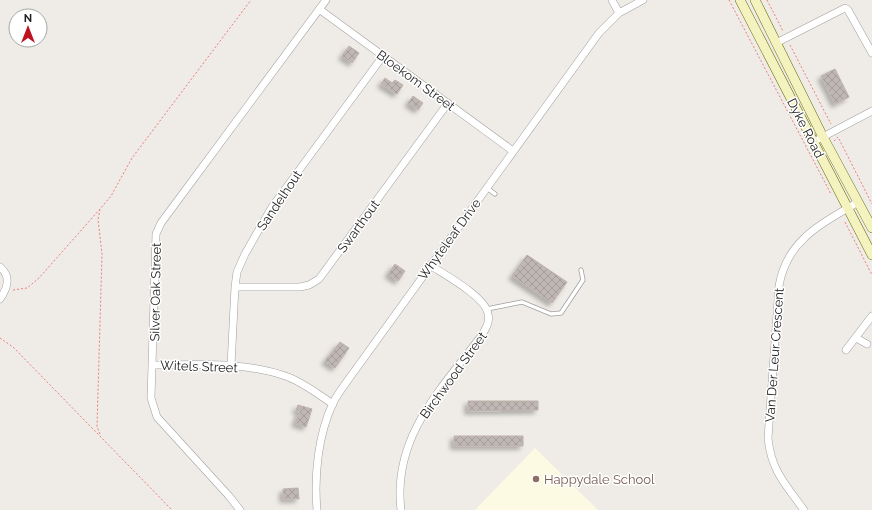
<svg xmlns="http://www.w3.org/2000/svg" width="872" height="510" viewBox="0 0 872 510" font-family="Raleway,sans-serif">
	<defs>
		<pattern id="building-cross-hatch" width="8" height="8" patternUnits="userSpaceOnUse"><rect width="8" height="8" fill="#bfb7b3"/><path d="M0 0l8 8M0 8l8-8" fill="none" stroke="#a49d9a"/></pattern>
		<filter id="shadow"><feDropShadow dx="-3.5" dy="3.5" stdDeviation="2" flood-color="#0004"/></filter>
	</defs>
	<rect width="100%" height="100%" fill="#efece7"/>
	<path fill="#fcfae3" d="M535 448 598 510H475Z"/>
	<path fill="url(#building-cross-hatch)" stroke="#c0b2aa" filter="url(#shadow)" d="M349 46 359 53 352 63 342 56Z
		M835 69 849 97 835 104 821 76Z
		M385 78 392 83 395 80 403 85 397 94 381 84Z
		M413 96 423 103 418 110 408 103Z
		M527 255 567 282 552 303 512 276Z
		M395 264 405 271 398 281 388 274Z
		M340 342 349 348 335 368 325 361Z
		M468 401H538V410L468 411Z
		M298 405 312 409 306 427 295 423 300 411 296 410Z
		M454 436H523V446H454Z
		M298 488 299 499H283V489Z"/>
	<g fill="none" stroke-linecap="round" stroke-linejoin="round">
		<g stroke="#a0a0a0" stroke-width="5">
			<path id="lane" d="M487 188 495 194
				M487 309 522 302 551 314 561 313 583 280 581 270"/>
		</g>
		<g stroke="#a0a0a0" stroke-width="8">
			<path id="street" d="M612 0 619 13
				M319 9 513 151
				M776 43 845 8 848 10 872 53
				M819 139 872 111
				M0 267C12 277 7 289 0 299
				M235 287H300L309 285 319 279 448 103
				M856 338 867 344
				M846 350 872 316
				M153 365C197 365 245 361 288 377 304 383 319 395 333 404
				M231 365 235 287 237 272 245 254 272 207 383 56
				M240 510 229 496 157 417 151 398 156 234 161 223 326 0
				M317 510C314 476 318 435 333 403 337 395 343 387 348 380L599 33 619 13 643 0
				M401 510C392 437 442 388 482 335 486 328 490 322 488 314 486 297 445 275 430 265
				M804 510C785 484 771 470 768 438L779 286C787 239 822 224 858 202"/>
		</g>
		<g stroke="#6b6e0f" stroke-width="10">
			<path id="secondary" d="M740 0 872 255
				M755 0 823 137 872 228"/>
		</g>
		<path stroke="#ee7c79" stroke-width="1" stroke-dasharray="2 2" stroke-linecap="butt" d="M729 0 831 194
			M767 0 783 31
			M790 45 831 124
			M839 139 872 204
			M834 141 838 137
			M845 222 872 275
			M13 290 27 288 39 278 100 209 111 196 132 158 251 0
			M0 338 13 347 172 510
			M100 434 97 427 102 254 98 219 100 210"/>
		<use href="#lane" stroke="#fff" stroke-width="3.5"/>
		<use href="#street" stroke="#fff" stroke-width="7"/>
		<use href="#secondary" stroke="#f4f3c0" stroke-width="9"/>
	</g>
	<circle fill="#8d6e63" stroke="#fff" stroke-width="1.5" cx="536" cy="479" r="4"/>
	<g text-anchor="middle" stroke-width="3" stroke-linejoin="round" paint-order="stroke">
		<g font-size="13" fill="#1f1f1f" stroke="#fff">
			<text transform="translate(416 80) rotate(36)" y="5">Bloekom Street</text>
			<text transform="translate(806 128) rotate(63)" y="5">Dyke Road</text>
			<text transform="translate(279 200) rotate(-56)" y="5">Sandelhout</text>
			<text transform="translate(358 226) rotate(-54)" y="5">Swarthout</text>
			<text transform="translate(449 239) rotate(-54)" y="5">Whyteleaf Drive</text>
			<text transform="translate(155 292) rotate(-89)" y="5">Silver Oak Street</text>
			<text transform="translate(774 355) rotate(-86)" y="5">Van Der Leur Crescent</text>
			<text transform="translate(199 366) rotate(2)" y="5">Witels Street</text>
			<text transform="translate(453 375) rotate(-54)" y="5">Birchwood Street</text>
		</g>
		<g font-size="13" fill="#785e54" stroke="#fff" text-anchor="start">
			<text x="544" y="484">Happydale School</text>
		</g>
	</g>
	<g transform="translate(28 28)"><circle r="19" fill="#ffffff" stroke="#a5a5a5"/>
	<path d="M0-3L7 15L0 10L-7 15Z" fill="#bd121f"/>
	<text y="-6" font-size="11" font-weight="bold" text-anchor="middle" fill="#1f1f1f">N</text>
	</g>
</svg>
